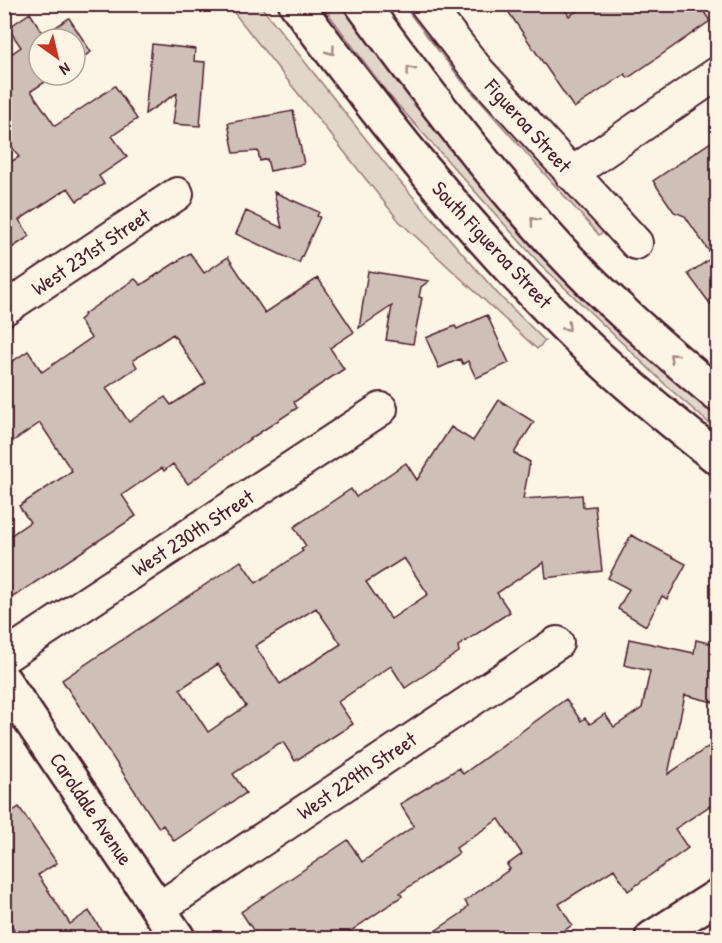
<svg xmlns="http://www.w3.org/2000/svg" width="722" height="943" viewBox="0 0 722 943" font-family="'Patrick Hand',sans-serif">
	<rect width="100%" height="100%" fill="#fcf5e5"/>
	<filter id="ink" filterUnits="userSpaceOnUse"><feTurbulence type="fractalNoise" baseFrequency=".0167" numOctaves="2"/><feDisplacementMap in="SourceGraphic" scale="12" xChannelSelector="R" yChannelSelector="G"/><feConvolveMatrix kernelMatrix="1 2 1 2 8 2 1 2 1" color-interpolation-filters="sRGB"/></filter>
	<g filter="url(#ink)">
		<path fill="#e2d5ca" stroke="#967a7a" stroke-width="1.5" d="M228 5H260L395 176 498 294 545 341 537 349 399 221Z
			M322 5H342L405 89 717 409V430L671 390 540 264 388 94Z
			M403 5H411L447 52 603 232 599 235 462 81Z"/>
		<path fill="#cfc0b7" stroke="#4a1f2b" stroke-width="1.5" fill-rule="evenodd" d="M503 4H562L569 16 588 4H699L710 21 628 78 625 74 574 108Z
			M30 13 44 35 69 18 91 52 75 62V39H39V75H56L31 91 55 126 115 86 137 119 112 136 127 157 99 176 104 184 77 201 68 188 19 220 30 236 4 253V166L19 157 4 135V59L21 47 8 28Z
			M152 44 195 49 194 61 205 62 200 126 173 124 177 93 145 114Z
			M293 111 304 164 270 171 267 159 260 161 258 151 234 153 228 123Z
			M717 138V313L688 274 713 257 685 216 674 212 653 181Z
			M274 192 319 212 317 216 320 217 299 263 236 234 246 211 282 228Z
			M190 253 204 273 228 257 265 313 318 278 354 332 330 348 344 369 294 402 297 408 244 443 188 484 173 464 164 471 162 468 122 495 136 516 13 597 4 585V540L30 522 19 506 72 471 40 423 4 447V367L28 351 42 372 91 338 79 320 85 315 84 314 135 279 141 285ZM173 334 206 383 171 405 165 397 129 422 106 388 137 367 133 360Z
			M368 271 429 281 421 287 419 297 422 298 413 344 386 340 392 306 359 328Z
			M487 315 509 363 476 378 468 361 463 364 460 359 439 368 426 338 455 326 457 329Z
			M499 400 534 422 514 453 530 462 523 499 582 495 583 507 595 506 602 571 546 578 544 562 497 593 510 612 458 646 459 652 405 688 391 666 338 702 353 724 295 761 283 742 278 744 233 774 246 793 174 841 163 825 159 828 62 680 241 561 256 583 303 551 301 549 306 546 294 527 351 489 356 497 406 463 417 480 451 427 473 441ZM404 558 428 594 391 619 366 582ZM316 608 341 644 280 684 255 646ZM218 664 246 706 208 732 180 689Z
			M631 535 686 564 667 599 662 596 646 626 618 609 629 589 608 578Z
			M629 639 694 653 696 640 717 645V703L685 695 668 774 717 741V801L675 829 688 848 628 891 614 869 559 904 572 925 552 939H423L462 913 468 906 465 901 510 869 507 865 522 854 499 819 456 848 459 853 400 893 402 896 339 939H259L241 912 248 907 348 840 362 862 414 826 400 804 459 768 463 774 566 699 581 721 585 718 590 724 605 714 614 727 642 708 650 671 624 665Z
			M19 807 57 863 38 875 70 924 89 911 107 939H21L4 915V817Z"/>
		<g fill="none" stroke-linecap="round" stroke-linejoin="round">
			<g stroke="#4a1f2b" stroke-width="36">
				<path id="street" d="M426 4 479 72 636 243
					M571 174 718 73
					M4 309 177 194
					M4 657 381 409
					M158 909 557 643"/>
			</g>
			<g stroke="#4a1f2b" stroke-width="38">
				<path id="secondary" d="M4 681 178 938
					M652 938 718 896"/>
			</g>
			<g stroke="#4a1f2b" stroke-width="38">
				<path id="primary" d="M296 4C384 123 476 240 583 343 626 384 671 421 718 458
					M362 4C423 88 487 170 557 247 606 300 662 348 718 395"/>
			</g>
			<use href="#street" stroke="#fcf5e5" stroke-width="32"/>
			<use href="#secondary" stroke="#fcf5e5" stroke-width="33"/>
			<use href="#primary" stroke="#fcf5e5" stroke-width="33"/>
		</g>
		<defs><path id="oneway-chevron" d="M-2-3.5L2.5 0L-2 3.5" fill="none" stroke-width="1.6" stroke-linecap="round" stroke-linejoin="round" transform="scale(1.5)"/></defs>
		<g stroke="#a38a88">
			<use href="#oneway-chevron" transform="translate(331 51) rotate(53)"/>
			<use href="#oneway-chevron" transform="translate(410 70) rotate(-127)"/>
			<use href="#oneway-chevron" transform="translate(534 221) rotate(-131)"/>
			<use href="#oneway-chevron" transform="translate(567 327) rotate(46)"/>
			<use href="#oneway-chevron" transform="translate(673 357) rotate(-139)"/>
		</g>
	</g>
	<g text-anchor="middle" stroke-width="6" stroke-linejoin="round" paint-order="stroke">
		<g font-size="21" fill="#4a1f2b" stroke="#fcf5e5">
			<text transform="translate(528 126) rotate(48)" y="7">Figueroa Street</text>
			<text transform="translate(492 245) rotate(47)" y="7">South Figueroa Street</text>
			<text transform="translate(91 252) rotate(-34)" y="7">West 231st Street</text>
			<text transform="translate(193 533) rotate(-33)" y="7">West 230th Street</text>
			<text transform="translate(357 776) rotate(-34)" y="7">West 229th Street</text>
			<text transform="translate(91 809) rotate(56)" y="7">Caroldale Avenue</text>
		</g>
	</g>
	<rect width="722" height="943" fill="none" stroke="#fcf5e5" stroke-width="24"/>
	<rect x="12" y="12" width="698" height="919" fill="none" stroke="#4a1f2b" stroke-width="2" filter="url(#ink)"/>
	<g transform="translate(57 57) rotate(146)"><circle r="28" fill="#fcf5e5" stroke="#b59f9b" stroke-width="1.5"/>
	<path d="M0-4.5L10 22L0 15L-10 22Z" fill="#c8321e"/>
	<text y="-9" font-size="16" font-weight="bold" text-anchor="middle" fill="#4a1f2b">N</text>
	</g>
</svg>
